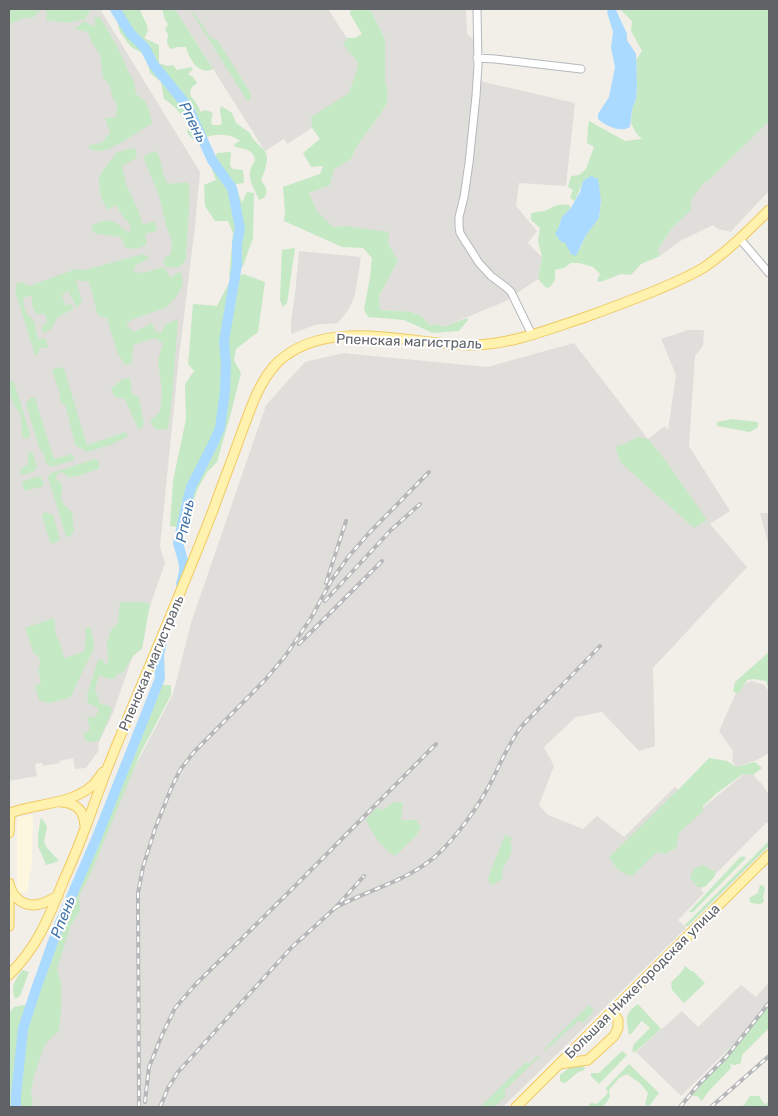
<svg xmlns="http://www.w3.org/2000/svg" width="778" height="1116" viewBox="0 0 778 1116" font-family="Rubik,sans-serif">
	<rect width="100%" height="100%" fill="#f1efe8"/>
	<path fill="#fef7e0" d="M33 815 32 864 27 893H17V817Z"/>
	<path fill="#e0deda" d="M9 9H100L200 172 195 226 179 357 160 547 165 563 113 713 98 744 99 750 86 768 75 769 73 758 60 761V763L43 766 42 763 35 764 37 776 9 781Z
		M175 9H328L378 86 316 132 312 128 287 144 284 139 265 151Z
		M370 9H428L442 10V9H466L467 34 474 40 473 75 480 81 575 103 566 186 519 183 516 206 537 231 528 243 542 257 538 279 504 302 443 327 437 324 430 325 421 316 411 312 380 310 379 296 398 261 388 243 346 226 333 227 317 211 309 193 330 185 333 169 351 159 359 143 382 112 387 103 388 92 385 81V39Z
		M769 121V191L734 228 731 232 718 229 713 225 680 241 660 256 658 249 673 227 690 210 691 200 705 181 707 182Z
		M299 251 361 257 355 295 349 309 338 323 315 325 291 334V321L295 295Z
		M688 330H704L703 346 695 356 689 446 730 511 710 524 747 567 653 668 655 746 639 751 602 712 576 717 544 747 554 766 539 805 548 815 583 829 597 816 624 837 675 787 699 812 706 805 743 775 750 772 762 784 769 795V823H766L701 889 704 893 678 920 686 928 503 1107H22L41 993 113 809 173 694 191 623 266 405 305 362 343 353 487 367 574 343 648 439 665 426 668 430 676 375 661 339Z
		M760 513H769V547Z
		M752 681 764 685 769 691V753L757 760 736 767 732 761 733 751 719 731 739 686Z
		M769 982V1005L754 1024 681 1096 636 1052 682 1011 698 1027 741 985 756 997Z"/>
	<path fill="#c5e8c5" d="M9 9H41L34 17 21 19 10 24 9 23Z
		M44 9H91L85 19 67 23 46 20 47 13Z
		M110 9H140C143 21 153 27 144 38L159 45V63L167 66 173 65 177 70 191 67 193 69 188 74 193 77 197 83 192 87C189 94 190 96 195 101 197 104 199 109 201 112 205 109 207 110 213 113L211 121 212 125H220L222 123 220 111 221 106 232 113 236 123 250 133 252 138 265 151 267 156V161L265 170 261 180C266 187 269 191 264 198L259 200C253 186 244 175 255 161 254 150 246 149 235 147L234 144 240 141C233 134 216 133 207 137 204 138 202 140 200 142 194 141 190 137 187 132L189 128C184 116 175 106 164 99L161 82 150 73 147 60 142 53 131 47 120 32 115 14Z
		M162 9H175L213 69C199 76 189 59 186 47H178L170 49 167 42 168 34 165 30 168 24 165 20Z
		M351 9H370L385 39V81L388 92 387 103 382 112 359 143 351 159 334 169 330 185 309 193 317 211 333 227 346 226 389 232 388 243 398 261 379 296 380 310 411 312 421 316 430 325 437 324 443 327 467 318 468 320 459 331 433 333 404 320 368 317 364 310 370 277 372 258 363 248 342 247 284 221 285 212 283 187 320 174 323 166 311 167 303 153 320 139 312 128 311 117 349 93 357 70 358 63 343 44 347 38H355L362 34 350 14Z
		M620 9H769V121L707 182 705 181 691 200V210L673 227 658 249 660 256 641 264 631 275 621 274 600 282 597 281 600 274 593 267 579 263H571L564 268 555 270V280L550 287 546 288 538 279 542 257 538 241 540 228 531 220V213C535 212 540 212 544 211 555 207 556 203 569 205L571 208 562 217 558 229 571 254 580 249 586 235 599 218 601 200 597 178 583 181 575 201 570 198 573 190 568 187 571 176 579 175 586 169 594 147 587 143 588 127 589 121 625 141 642 139 636 133 631 123 632 109 636 99 637 86 636 60 642 51 631 31 632 21Z
		M193 11 211 38 217 40 250 92 251 98 248 102 192 13Z
		M95 17H100L117 46 129 73 134 82 136 94C150 103 149 109 152 123 139 131 116 148 102 151 98 151 93 150 90 149L89 145 102 143 110 132 105 118H113L116 117 117 104 112 97 110 85 103 78 100 54 92 43 88 32 75 29 84 21 95 27Z
		M132 148 136 150 137 155 135 159 122 166 126 184 139 212 142 223 146 224 154 221 157 227 156 231 145 234 147 244C140 249 132 250 124 247L123 241 120 237 97 234 92 231V225C102 221 110 217 119 225 122 228 124 230 129 232L131 228 130 224 123 217 116 205 108 210 104 204 100 194 99 180 101 173 116 153Z
		M156 151C163 161 161 174 168 184L186 182 189 184V211L186 256 185 261 179 267 168 268 163 263 165 257 170 255 172 250 171 239 166 225 159 196 144 159 145 155Z
		M231 152 230 166 233 169 243 170 244 183 235 184 242 203 247 192 254 193 253 238 243 266 229 278 233 233 228 221H215L205 206 204 185 216 180 212 170 217 153Z
		M295 248 287 303 283 307 280 300 282 250Z
		M143 254 150 258 135 266 134 272 143 273 164 267 171 278 175 274 181 272 183 284 176 297 167 307 131 320 126 325 134 332 152 323 155 331 161 333 166 324 178 319 172 397 168 429H155L150 421 160 412 162 393 158 360 163 344 156 338 133 345 132 363 125 365 117 352 107 318 98 316 89 282 76 280 82 301 77 308 68 291 62 295 65 305 72 304 73 309 58 317 51 329 44 333 41 328 47 322 45 314H36L32 306V295L23 298 24 307 27 314 34 321 38 339H46L48 348H40L38 354 34 356V352L15 290 17 283 22 282 29 286 76 269 85 270Z
		M243 274 265 282 258 332 236 349 234 360 241 373 232 409 217 462 207 472 197 490 185 528 170 526 173 481 186 419 185 384 194 371 188 364 193 304 217 306 230 281Z
		M57 367 64 369 87 445 126 432 128 436 113 444 87 452 75 445 66 407 60 401V393L52 371Z
		M130 378 132 393 139 398 144 424 141 429H138L125 399 115 397 111 389C114 385 118 384 122 379Z
		M11 381 14 382 30 434 29 437 25 439 22 437V427L20 413C12 406 9 392 9 382Z
		M31 397 35 398 54 459 72 454 75 460 51 467 46 463 43 452 39 448 26 404Z
		M732 419 758 422V427L750 432 717 426V422Z
		M638 437 648 439 666 461 707 520 694 528 621 463 615 447 624 444Z
		M30 452 33 453 37 467 33 472 21 475 20 470 28 464V454Z
		M95 459 99 462V469L77 476 68 477 62 472 57 474 56 479C67 486 60 489 61 498 62 504 68 509 72 512L74 530 70 537 66 536 48 477 51 473Z
		M38 476 41 477 44 486 24 491 22 482Z
		M45 512 53 515 60 540 53 544 50 542 42 515Z
		M120 602H142L150 604 142 649C132 655 129 662 124 672L118 674 115 678 109 679 99 675 95 689 100 704 110 706 112 710 99 741 87 742 83 735 90 729 87 718 91 716 95 718 99 709 88 703 87 695 98 660H103L106 666 108 660 107 643 111 630 118 623Z
		M54 618 56 636 60 642 64 658 84 652 86 636 85 628 90 627 94 641 93 650 70 698 49 703 39 700 35 686 41 683 38 668 41 664 38 655 34 654 25 628Z
		M769 652V690L766 681 754 679 747 680 739 693 733 692 735 682Z
		M161 685H171V695L141 752 91 873 79 896 80 911 71 925 57 969 61 984V1011L59 1031 45 1044 34 1076 31 1091 33 1107H9V1013L14 1007 34 1003 40 982 50 957 62 922 94 851Z
		M709 758 727 761 736 767 755 762 762 768 753 775 743 774 717 793 703 806V811L679 833 676 848 665 854 657 852 632 876C621 874 615 867 609 857L680 788Z
		M394 802 403 803 401 820H416L421 827 416 836 395 856C381 848 373 834 366 820L376 808 383 810Z
		M41 817 47 826 44 842 47 848 59 861 46 865 38 846V835Z
		M505 835 512 838 510 844 512 846 511 854 503 868 502 879 493 885 489 883 488 878Z
		M769 841V846L688 926H684Z
		M744 856 746 858 693 912H689L740 857Z
		M703 865 715 871V876L705 887H698L690 878 694 869Z
		M760 885 764 886 765 889 763 897 764 900 763 903 759 904 751 903 749 898 758 893Z
		M685 966 691 971H693L705 983 684 1003 672 990 671 983C676 977 682 973 685 966Z
		M22 970 29 972 20 996 15 999C10 986 15 981 22 970Z
		M638 1004 661 1029 634 1053 632 1050 634 1044 650 1028 642 1021C637 1025 635 1032 629 1035 627 1020 623 1014 638 1004Z
		M589 1005 594 1011 583 1023 579 1020 551 1046H550L544 1051V1049Z
		M769 1005V1028L742 1055 741 1063 735 1065 730 1064 731 1068 708 1092 702 1101 697 1096H692L730 1048 754 1024Z
		M622 1051 627 1055 599 1084 591 1076V1073H599Z
		M537 1056H540L505 1090V1097L494 1107H480L526 1062 529 1064Z
		M629 1064 659 1093 649 1106 645 1105 648 1093 640 1083 627 1074 619 1078 609 1090 610 1097 603 1107 595 1106 593 1107H587L591 1103 597 1104 608 1093 606 1088Z
		M577 1065 585 1067 584 1070 577 1073 565 1083 561 1082 560 1080V1075L570 1067Z
		M750 1096H759L765 1105 769 1101V1107H738L744 1105Z"/>
	<path fill="#aadaff" d="M610 9 616 10 627 34V40L636 54 637 86 636 99 632 109 630 127C620 133 606 126 598 119V114L609 97 615 67 611 48 613 32 607 12Z
		M591 176 598 179 601 200 599 218 586 235 576 256 571 254 565 243 560 241 555 233 558 229 562 217 571 208 573 204 580 192 583 181Z"/>
	<g fill="none" stroke-linecap="round" stroke-linejoin="round">
		<path stroke="#aadaff" stroke-width="10" d="M115 9 130 33 145 48 153 64 188 107 212 160 232 188 240 228 237 244V265L224 341 226 365 225 391 220 428 212 446 191 487 189 494 178 543 184 564V572L181 584
			M16 1107V1096L23 1029 36 989 59 925 97 837 160 678 159 654 162 643"/>
		<g stroke="#b5b8bc" stroke-width="9">
			<path id="minor" d="M477 9 478 65 476 96 469 163 464 197 459 217V226L460 233 479 263 491 276 507 288 511 292 532 335
				M477 58 495 59 581 69
				M740 239 769 273"/>
		</g>
		<g stroke="#f2c960" stroke-width="11">
			<path id="major" d="M61 802C76 803 84 810 85 826
				M9 833 10 813C37 803 71 805 93 785 97 781 100 776 103 772
				M9 883C10 890 13 895 19 900 32 910 45 903 58 896
				M9 893V926
				M9 975C38 946 48 919 63 882 71 864 79 845 86 826 94 805 101 784 109 764 144 677 182 592 215 505 223 482 232 460 240 437 250 411 258 382 278 362 330 314 415 347 478 345 515 343 549 329 583 318 608 309 632 300 657 290 673 283 691 276 706 266 729 250 749 230 769 210
				M559 1064 588 1060 614 1036 618 1028V1020L612 1010
				M516 1107 769 855"/>
		</g>
		<use href="#minor" stroke="#fff" stroke-width="7"/>
		<use href="#major" stroke="#fff2af" stroke-width="9"/>
		<g stroke="#b6b7b8" stroke-width="4">
			<path id="rail" d="M326 583 346 521
				M325 601 391 530 420 504
				M299 644 382 561
				M335 908C369 889 409 881 438 854 457 836 478 807 490 784 500 765 508 744 521 727 530 717 541 707 550 697 567 680 584 663 600 646
				M145 1102 149 1067 162 1035 175 1008 195 985 300 881 436 744
				M139 1107 138 893 143 867 155 829 170 791 180 770 194 752 265 680 286 655 311 618 331 581 349 556 369 533 429 472
				M160 1107 168 1088 178 1072 292 947 335 908 364 876
				M680 1107 699 1084 727 1056 769 1003
				M711 1107 769 1056"/>
		</g>
		<use href="#rail" stroke="#fff" stroke-width="2" stroke-dasharray="5.5" stroke-linecap="butt"/>
	</g>
	<g text-anchor="middle" stroke-width="4" stroke-linejoin="round" paint-order="stroke">
		<g font-size="14" fill="#5f6368" stroke="#fff">
			<text transform="translate(409 341) rotate(2)" y="5">Рпенская магистраль</text>
			<text transform="translate(151 663) rotate(-67)" y="5">Рпенская магистраль</text>
			<text transform="translate(642 981) rotate(-45)" y="5">Большая Нижегородская улица</text>
		</g>
		<g font-size="15" font-style="italic" fill="#4174aa" stroke="#fff">
			<text transform="translate(193 122) rotate(63)" y="5">Рпень</text>
			<text transform="translate(185 521) rotate(-79)" y="5">Рпень</text>
			<text transform="translate(63 917) rotate(-69)" y="5">Рпень</text>
		</g>
	</g>
	<rect width="778" height="1116" fill="none" stroke="#5f6368" stroke-width="20"/>
</svg>
